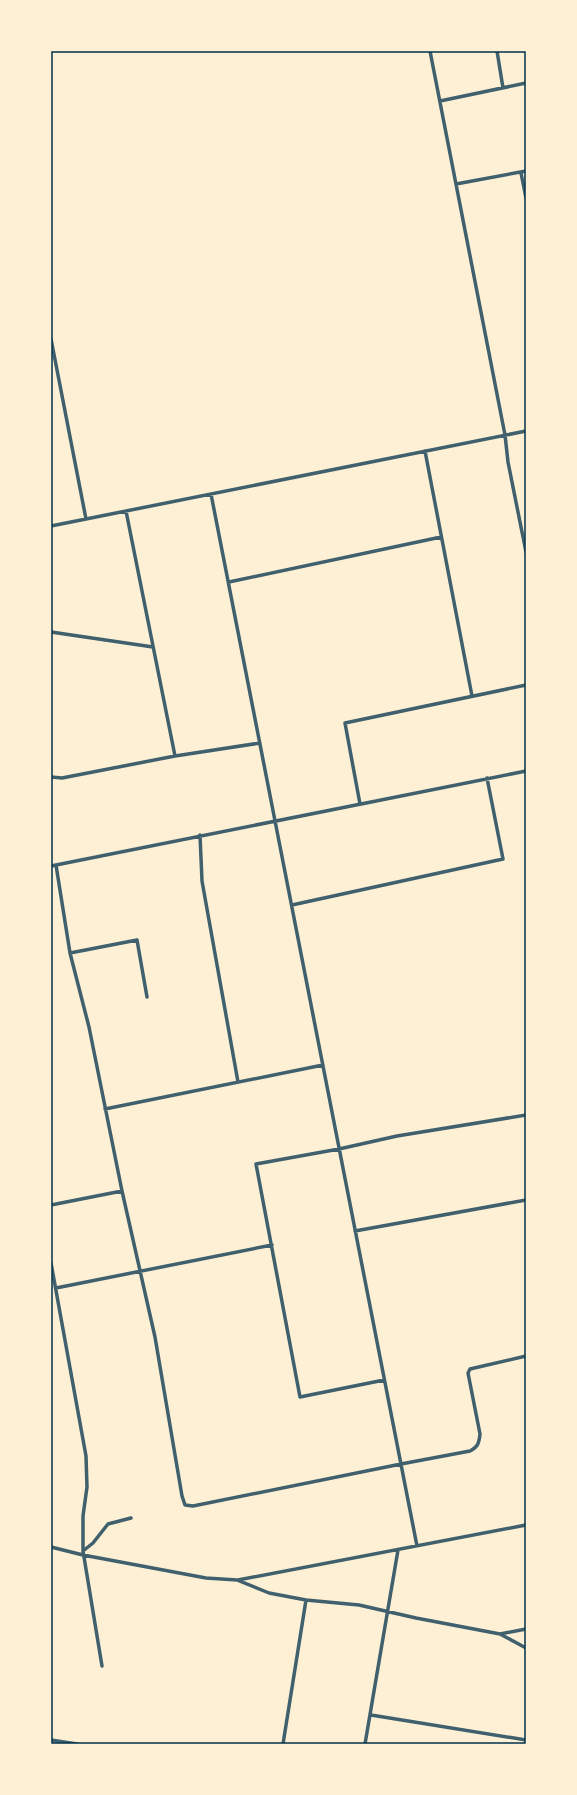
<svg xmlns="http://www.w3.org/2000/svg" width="577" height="1795" viewBox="0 0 577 1795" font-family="'DM Sans',sans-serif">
	<rect width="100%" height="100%" fill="#fdf0d5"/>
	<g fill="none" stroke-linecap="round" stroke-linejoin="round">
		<path stroke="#3f606c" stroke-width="3.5" d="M430 51 505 435 508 462 526 552
			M497 51 503 88
			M440 101 526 83
			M521 173 526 198
			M456 184 526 171
			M51 339 86 519
			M425 451 472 696
			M211 494 417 1546
			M126 511 175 756
			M51 526 526 431
			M229 582 441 537
			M51 632 153 647
			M51 777 62 778 175 756 260 743
			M360 804 345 723 526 685
			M200 835 202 881 238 1082
			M56 865 70 953 89 1027 122 1191 155 1337 182 1496 185 1505 193 1506 401 1464 470 1451C478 1447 479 1443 480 1434L468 1373 470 1369 526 1356
			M51 866 526 771
			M292 905 503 859 487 778
			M70 953 137 940 147 997
			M105 1109 323 1065
			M51 1205 122 1191
			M355 1231 526 1200
			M51 1263 86 1456 87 1487 83 1516V1551L102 1666
			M56 1288 272 1245
			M384 1380 300 1397 256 1164 339 1149 397 1136 526 1115
			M51 1547 83 1555 206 1578 237 1580 269 1593 306 1600 359 1605 416 1618 500 1634 526 1648
			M83 1551 93 1543 108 1524 131 1518
			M238 1580 526 1525
			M500 1634 526 1629
			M371 1715 526 1740
			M51 1740 77 1744
			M283 1744 306 1600
			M365 1744 398 1550"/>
	</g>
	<rect width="577" height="1795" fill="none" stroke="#fdf0d5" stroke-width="104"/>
	<rect x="52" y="52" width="473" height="1691" fill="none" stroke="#003049" stroke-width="1.5"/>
</svg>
